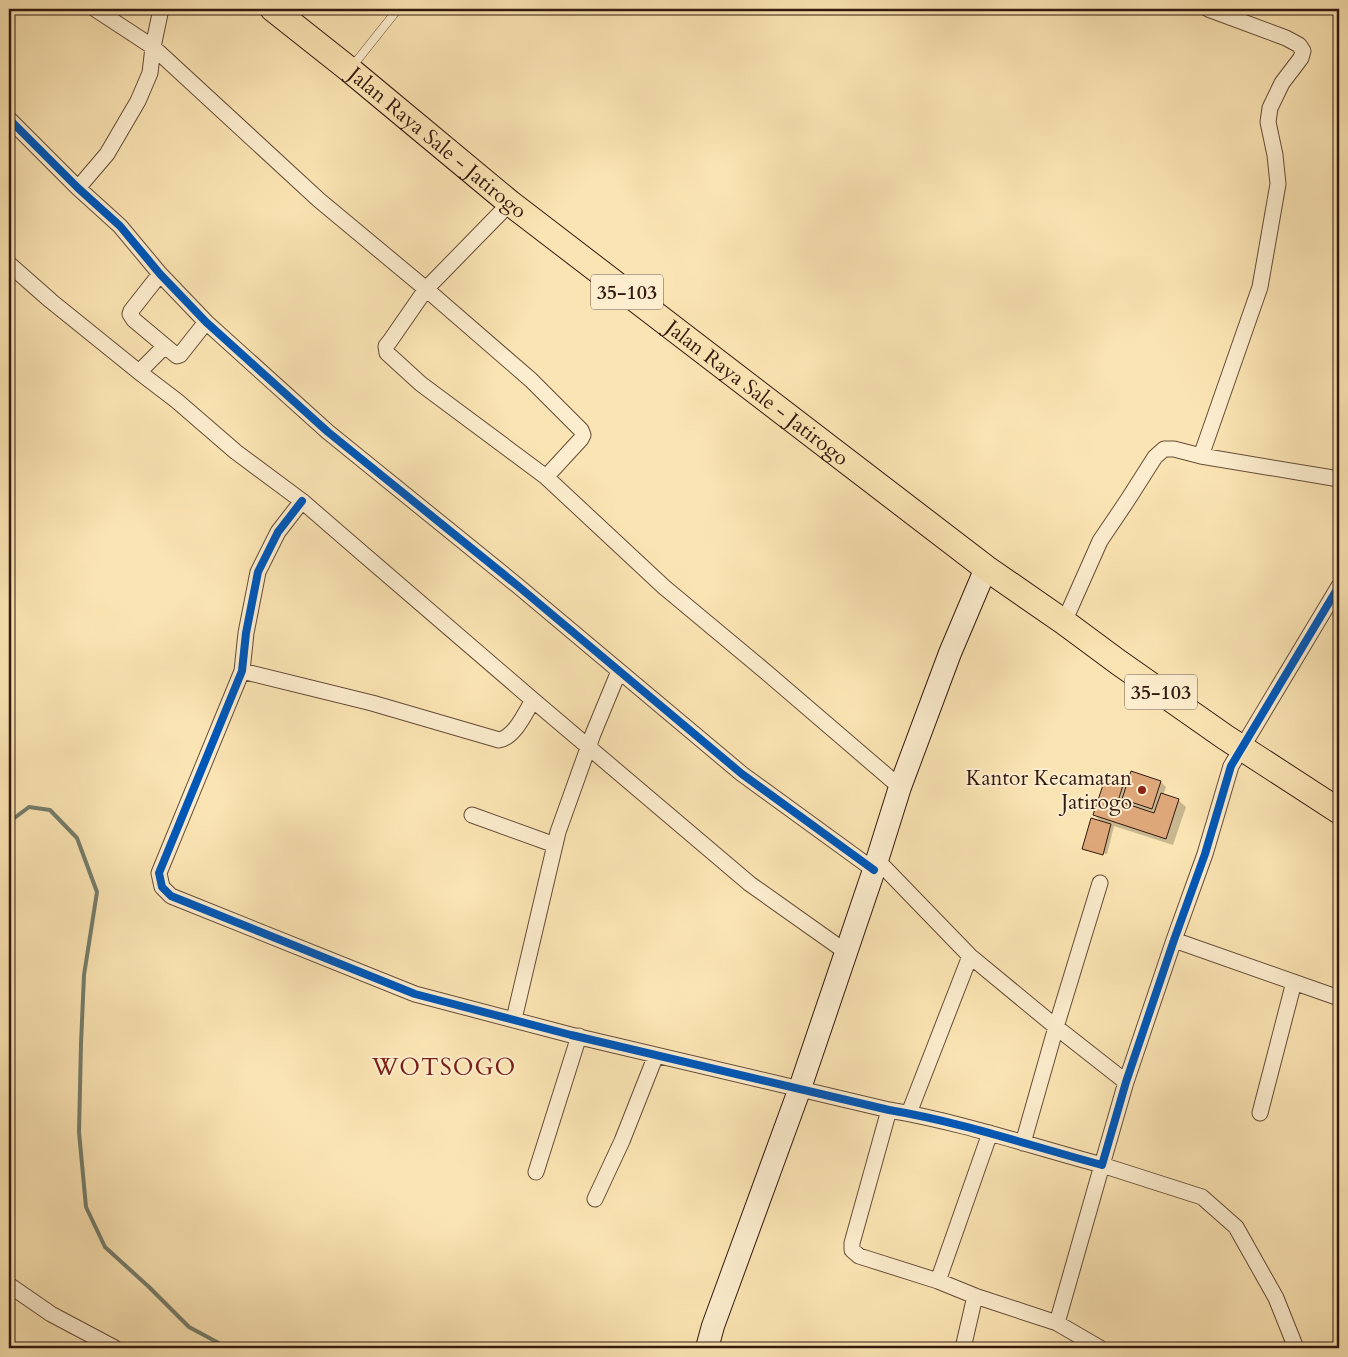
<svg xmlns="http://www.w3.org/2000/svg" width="1348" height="1357" viewBox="0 0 1348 1357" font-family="Cardo,serif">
	<rect width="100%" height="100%" fill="#fbe4b3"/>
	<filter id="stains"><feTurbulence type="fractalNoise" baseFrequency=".004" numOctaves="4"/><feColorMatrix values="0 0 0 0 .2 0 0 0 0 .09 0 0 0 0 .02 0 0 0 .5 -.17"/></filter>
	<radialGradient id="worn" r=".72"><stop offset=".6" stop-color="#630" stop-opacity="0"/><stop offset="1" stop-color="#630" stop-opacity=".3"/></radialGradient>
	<path fill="#0003" d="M1161 782 1166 787 1163 795 1178 800 1186 807 1173 845 1114 826 1107 854 1086 849V851L1084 849 1102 823 1095 815 1124 783 1127 787Z"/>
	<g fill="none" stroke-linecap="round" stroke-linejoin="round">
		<path stroke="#747d6c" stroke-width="4" d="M9 822 29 807 50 810 77 838 97 892 84 975 81 1044 79 1132 86 1207 105 1247 149 1287 189 1327 228 1348"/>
	</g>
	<path fill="#dea77a" stroke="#33190f" d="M1131 771 1161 781 1152 809 1122 799Z
		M1106 776 1124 782 1118 801 1154 813 1161 793 1179 799 1166 839 1093 815Z
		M1091 818 1111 824 1103 855 1082 849Z"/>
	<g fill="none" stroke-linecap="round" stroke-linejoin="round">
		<g stroke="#654c38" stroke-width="9">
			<path id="service" d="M351 68 398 9"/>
		</g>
		<g stroke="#654c38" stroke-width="17">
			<path id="minor" d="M95 9 153 47 319 200 426 289 531 380 581 430 583 435 581 439 546 477
				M9 119 78 188 120 226 160 274 206 322 328 432 518 586 742 774 874 870
				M78 188 107 154 138 101 150 73 153 47 161 9
				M510 203 426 289 390 341 386 346 387 353 421 384 546 477 664 587 766 672 900 787
				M9 264 51 301 139 372
				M160 274 131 311 130 314 134 320 177 356 180 355 206 322
				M165 346 139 372 177 401 236 452 302 501 354 546 533 700 750 884 846 952
				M1201 456 1260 287 1278 184 1275 155 1268 122 1270 108 1282 83 1301 58 1303 51 1299 45 1286 38 1208 9
				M302 501 278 532 258 572 246 633 242 671 159 873 162 887 171 896 415 994 571 1035 889 1110C961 1122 1031 1146 1102 1165L1126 1082 1174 940 1205 854 1231 766 1339 586
				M1064 622 1100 541 1127 501 1155 457 1164 449H1174L1201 456 1339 479
				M242 671 372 703 499 740C515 737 525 713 533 700
				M472 815 555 845
				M877 860 970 956 1056 1027 1126 1082
				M1174 940 1339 998
				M514 1019 558 832 593 734 619 671
				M889 1110 852 1243V1250L859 1256 938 1281 975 1296 1057 1323 1100 1348
				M909 1113 970 956
				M1260 1113 1294 982
				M1023 1143 1056 1027 1100 883
				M536 1172 579 1036
				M595 1199 622 1141 656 1055
				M938 1281 990 1133
				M9 1285 51 1314 115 1348
				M1057 1323 1102 1165 1202 1197 1236 1227 1276 1298 1296 1348
				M963 1348 975 1296"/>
		</g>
		<g stroke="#33190f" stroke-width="24">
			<path id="secondary" d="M707 1348 713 1326 800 1088 874 870 900 787 950 653 986 568"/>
		</g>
		<g stroke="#33190f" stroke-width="27">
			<g id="primary">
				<path id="s1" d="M273 9 350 70 510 203 986 568 1064 622 1118 662 1225 737 1339 811"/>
			</g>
		</g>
		<use href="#service" stroke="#fcedce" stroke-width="8"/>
		<use href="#minor" stroke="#fcedce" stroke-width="15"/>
		<use href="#secondary" stroke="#fcedce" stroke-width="22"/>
		<use href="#primary" stroke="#fbe4b3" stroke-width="25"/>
		<g stroke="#fcedce" stroke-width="11">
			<path id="cycleway" d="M9 119 78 188 120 226 160 274 206 322 328 432 518 586 742 774 874 870
				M302 501 278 532 258 572 246 633 242 671 159 873 162 887 171 896 415 994 571 1035 889 1110C961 1122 1031 1146 1102 1165L1126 1082 1174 940 1205 854 1231 766 1339 586"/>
		</g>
		<use href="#cycleway" stroke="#0057b8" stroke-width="8"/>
	</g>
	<circle fill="#8f2418" stroke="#fcedce" stroke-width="2" cx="1142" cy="790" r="5"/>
	<g text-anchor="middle" stroke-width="4" stroke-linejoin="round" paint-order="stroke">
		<g fill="#fcedce" stroke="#6f5948" stroke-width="1">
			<rect x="591" y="274.5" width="72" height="35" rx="4"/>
			<rect x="1125" y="674.5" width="72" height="35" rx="4"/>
		</g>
		<g font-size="20" font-weight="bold" fill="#33190f">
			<text x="627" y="299">35-103</text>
			<text x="1161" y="699">35-103</text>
		</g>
		<g font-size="21" fill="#33190f" stroke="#fcedce">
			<text dy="7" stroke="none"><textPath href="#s1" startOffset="212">Jalan Raya Sale - Jatirogo</textPath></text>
			<text dy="7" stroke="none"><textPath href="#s1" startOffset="618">Jalan Raya Sale - Jatirogo</textPath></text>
		</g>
		<g font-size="21" fill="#33190f" stroke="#fcedce" text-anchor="end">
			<text x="1132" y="785">Kantor Kecamatan<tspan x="1132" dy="24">Jatirogo</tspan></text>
		</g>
		<g font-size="24" letter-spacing="1" fill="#7a1f14" stroke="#fcedce">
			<text x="444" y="1075">WOTSOGO</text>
		</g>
	</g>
	<rect width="1348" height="1357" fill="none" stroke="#fbe4b3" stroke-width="30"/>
	<rect x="10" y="10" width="1328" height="1337" fill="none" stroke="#33190f" stroke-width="2.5"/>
	<rect x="15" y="15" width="1318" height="1327" fill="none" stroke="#33190f"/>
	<rect width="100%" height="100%" filter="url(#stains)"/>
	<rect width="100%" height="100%" fill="url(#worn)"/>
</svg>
